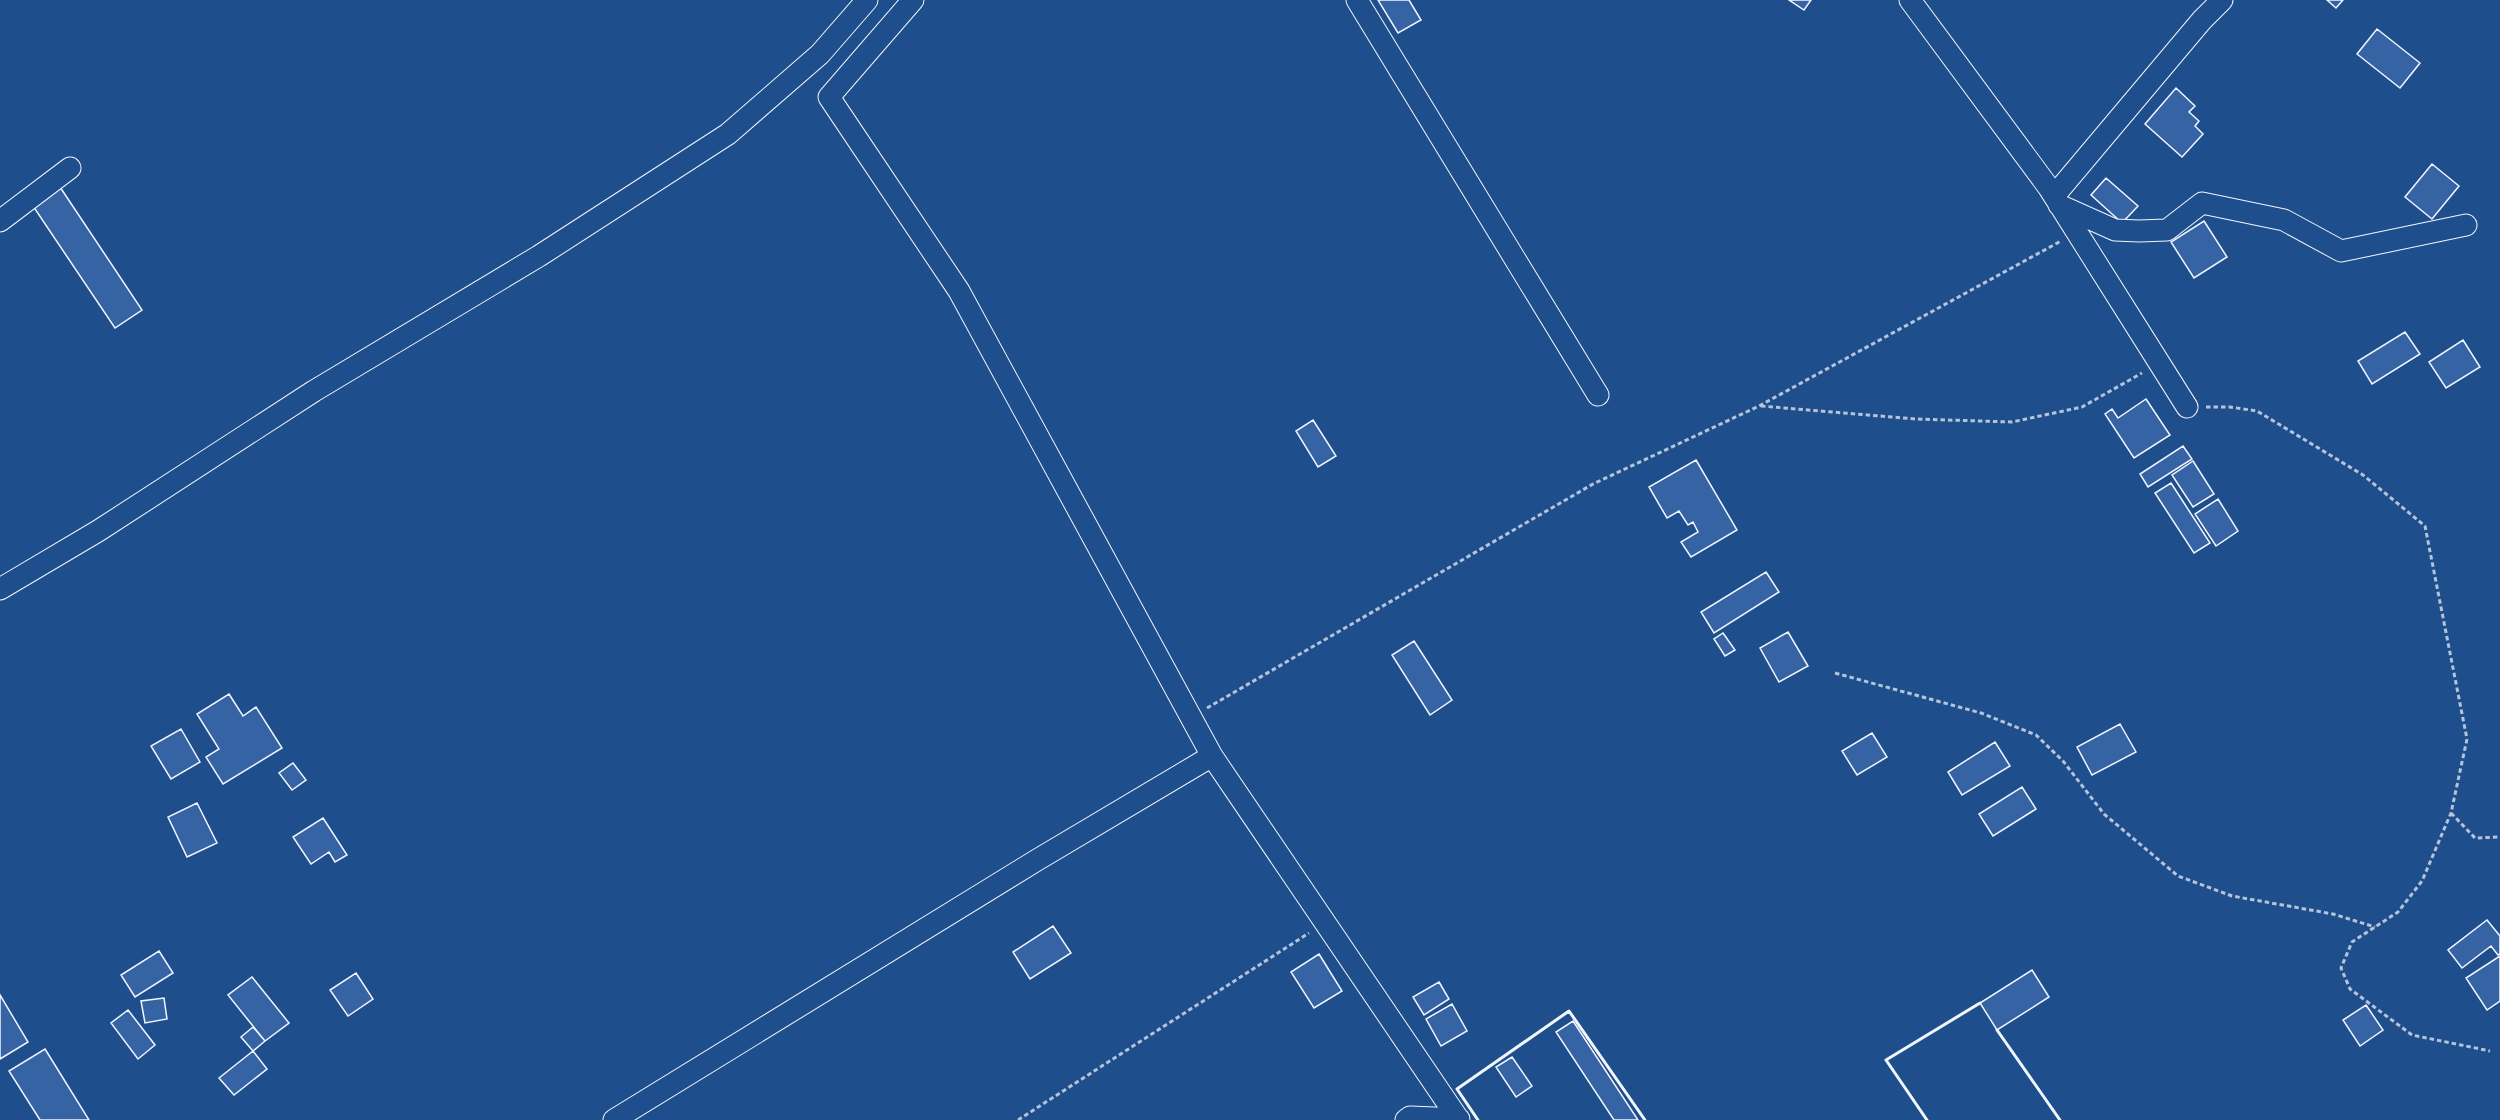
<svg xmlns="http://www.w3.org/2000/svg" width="2500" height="1120" viewBox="0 0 2500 1120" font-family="'Noto Serif',serif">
	<rect width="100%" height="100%" fill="#1f4e8c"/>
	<path fill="#3563a3" stroke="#f2f6ff" stroke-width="1.5" d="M1378 0H1409L1421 20 1398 33Z
		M1789 0H1811L1804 10Z
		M2327 0H2343L2336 8Z
		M2377 29 2420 63 2400 88 2357 54Z
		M2176 88 2195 106 2189 112 2199 121 2195 126 2203 134 2182 157 2145 124Z
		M2432 164 2459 186 2432 219 2405 197Z
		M2106 178 2138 206 2122 223 2091 195Z
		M60 187 142 310 115 328 33 206Z
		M2204 221 2227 257 2194 278 2171 242Z
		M2405 332 2420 354 2372 384 2358 361Z
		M2463 340 2480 367 2446 388 2429 362Z
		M2146 399 2170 435 2134 458 2105 414 2112 409 2118 418Z
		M1313 420 1336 456 1318 467 1296 431Z
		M2183 446 2192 459 2148 487 2140 474Z
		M1696 460 1737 530 1691 557 1681 542 1698 532 1693 522 1688 525 1679 511 1667 518 1649 487Z
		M2193 461 2214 494 2193 507 2172 475Z
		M2171 483 2210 543 2194 553 2155 493Z
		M2218 499 2238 531 2216 546 2195 514Z
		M1766 572 1779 592 1714 633 1701 612Z
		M1788 632 1808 666 1779 682 1760 648Z
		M1723 633 1735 650 1725 656 1714 639Z
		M1414 641 1452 700 1430 715 1392 655Z
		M229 694 243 716 256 707 282 748 223 784 206 757 219 749 197 714Z
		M2120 724 2136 752 2092 775 2077 747Z
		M181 729 200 762 171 779 151 746Z
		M1872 733 1887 757 1857 775 1842 751Z
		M1995 742 2010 766 1962 795 1948 772Z
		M293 763 306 780 292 790 279 773Z
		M2022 787 2036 809 1993 836 1979 814Z
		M197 803 217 843 187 857 168 817Z
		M323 818 347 855 335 862 329 852 311 864 293 837Z
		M2487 920 2500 936V954L2498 955 2491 946 2462 968 2448 950Z
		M1053 926 1071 953 1030 979 1013 952Z
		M159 951 173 973 135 997 121 975Z
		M1319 954 1342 991 1314 1008 1291 972Z
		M2500 956V1001L2487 1010 2466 978Z
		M2032 970 2049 997 1997 1030 1980 1003Z
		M356 973 373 999 348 1016 330 990Z
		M252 977 289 1023 265 1041 228 995Z
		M1439 982 1449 999 1424 1015 1413 997Z
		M0 995 28 1042 0 1059Z
		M164 998 167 1019 145 1023 141 1001Z
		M1452 1004 1467 1031 1441 1046 1426 1019Z
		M2366 1005 2383 1030 2360 1046 2343 1020Z
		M128 1010 155 1045 138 1059 111 1023Z
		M1573 1021 1638 1120H1614L1556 1032Z
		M253 1027 265 1041 253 1051 241 1037Z
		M45 1049 89 1120H40L9 1071Z
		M253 1051 267 1069 234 1095 219 1078Z
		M1512 1057 1532 1086 1516 1097 1496 1067Z"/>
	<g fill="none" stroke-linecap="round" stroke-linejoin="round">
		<g stroke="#f2f6ff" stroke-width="23">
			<path id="minor" d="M913 0 829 97 959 291 1212 756 1459 1120
				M1357 0 1598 395
				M1910 0 2049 188 2187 407
				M2054 196 2202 20 2222 0
				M2059 205 2115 230 2139 231 2167 230 2202 203 2284 220 2341 251 2466 225
				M0 221 70 168
				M0 589 98 531 314 391 539 256 728 134 820 54 867 0
				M614 1120 1037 860 1212 756
				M1406 1120 1410 1117 1459 1119"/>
		</g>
		<path stroke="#b3c4dc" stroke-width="3" stroke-dasharray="4.5 3" stroke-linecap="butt" d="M1761 406 1916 419 2012 422 2082 407 2142 373
			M2206 407H2230L2257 411 2363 475 2425 526 2467 739 2451 813 2422 881 2398 912 2352 942 2341 968 2350 989 2412 1035 2490 1051
			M1835 673 1981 713 2036 735 2063 761 2104 814 2178 876 2232 896 2333 914 2375 927
			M1207 708 1593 484 1759 406 2061 241
			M2451 813 2475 838 2500 837
			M1018 1120 1309 933"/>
		<use href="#minor" stroke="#1f4e8c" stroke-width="21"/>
		<path stroke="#f2f6ff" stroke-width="3" d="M1997 1030 2060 1120
			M1478 1120 1457 1089 1569 1011 1645 1120
			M1927 1120 1886 1060 1980 1003"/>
	</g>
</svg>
